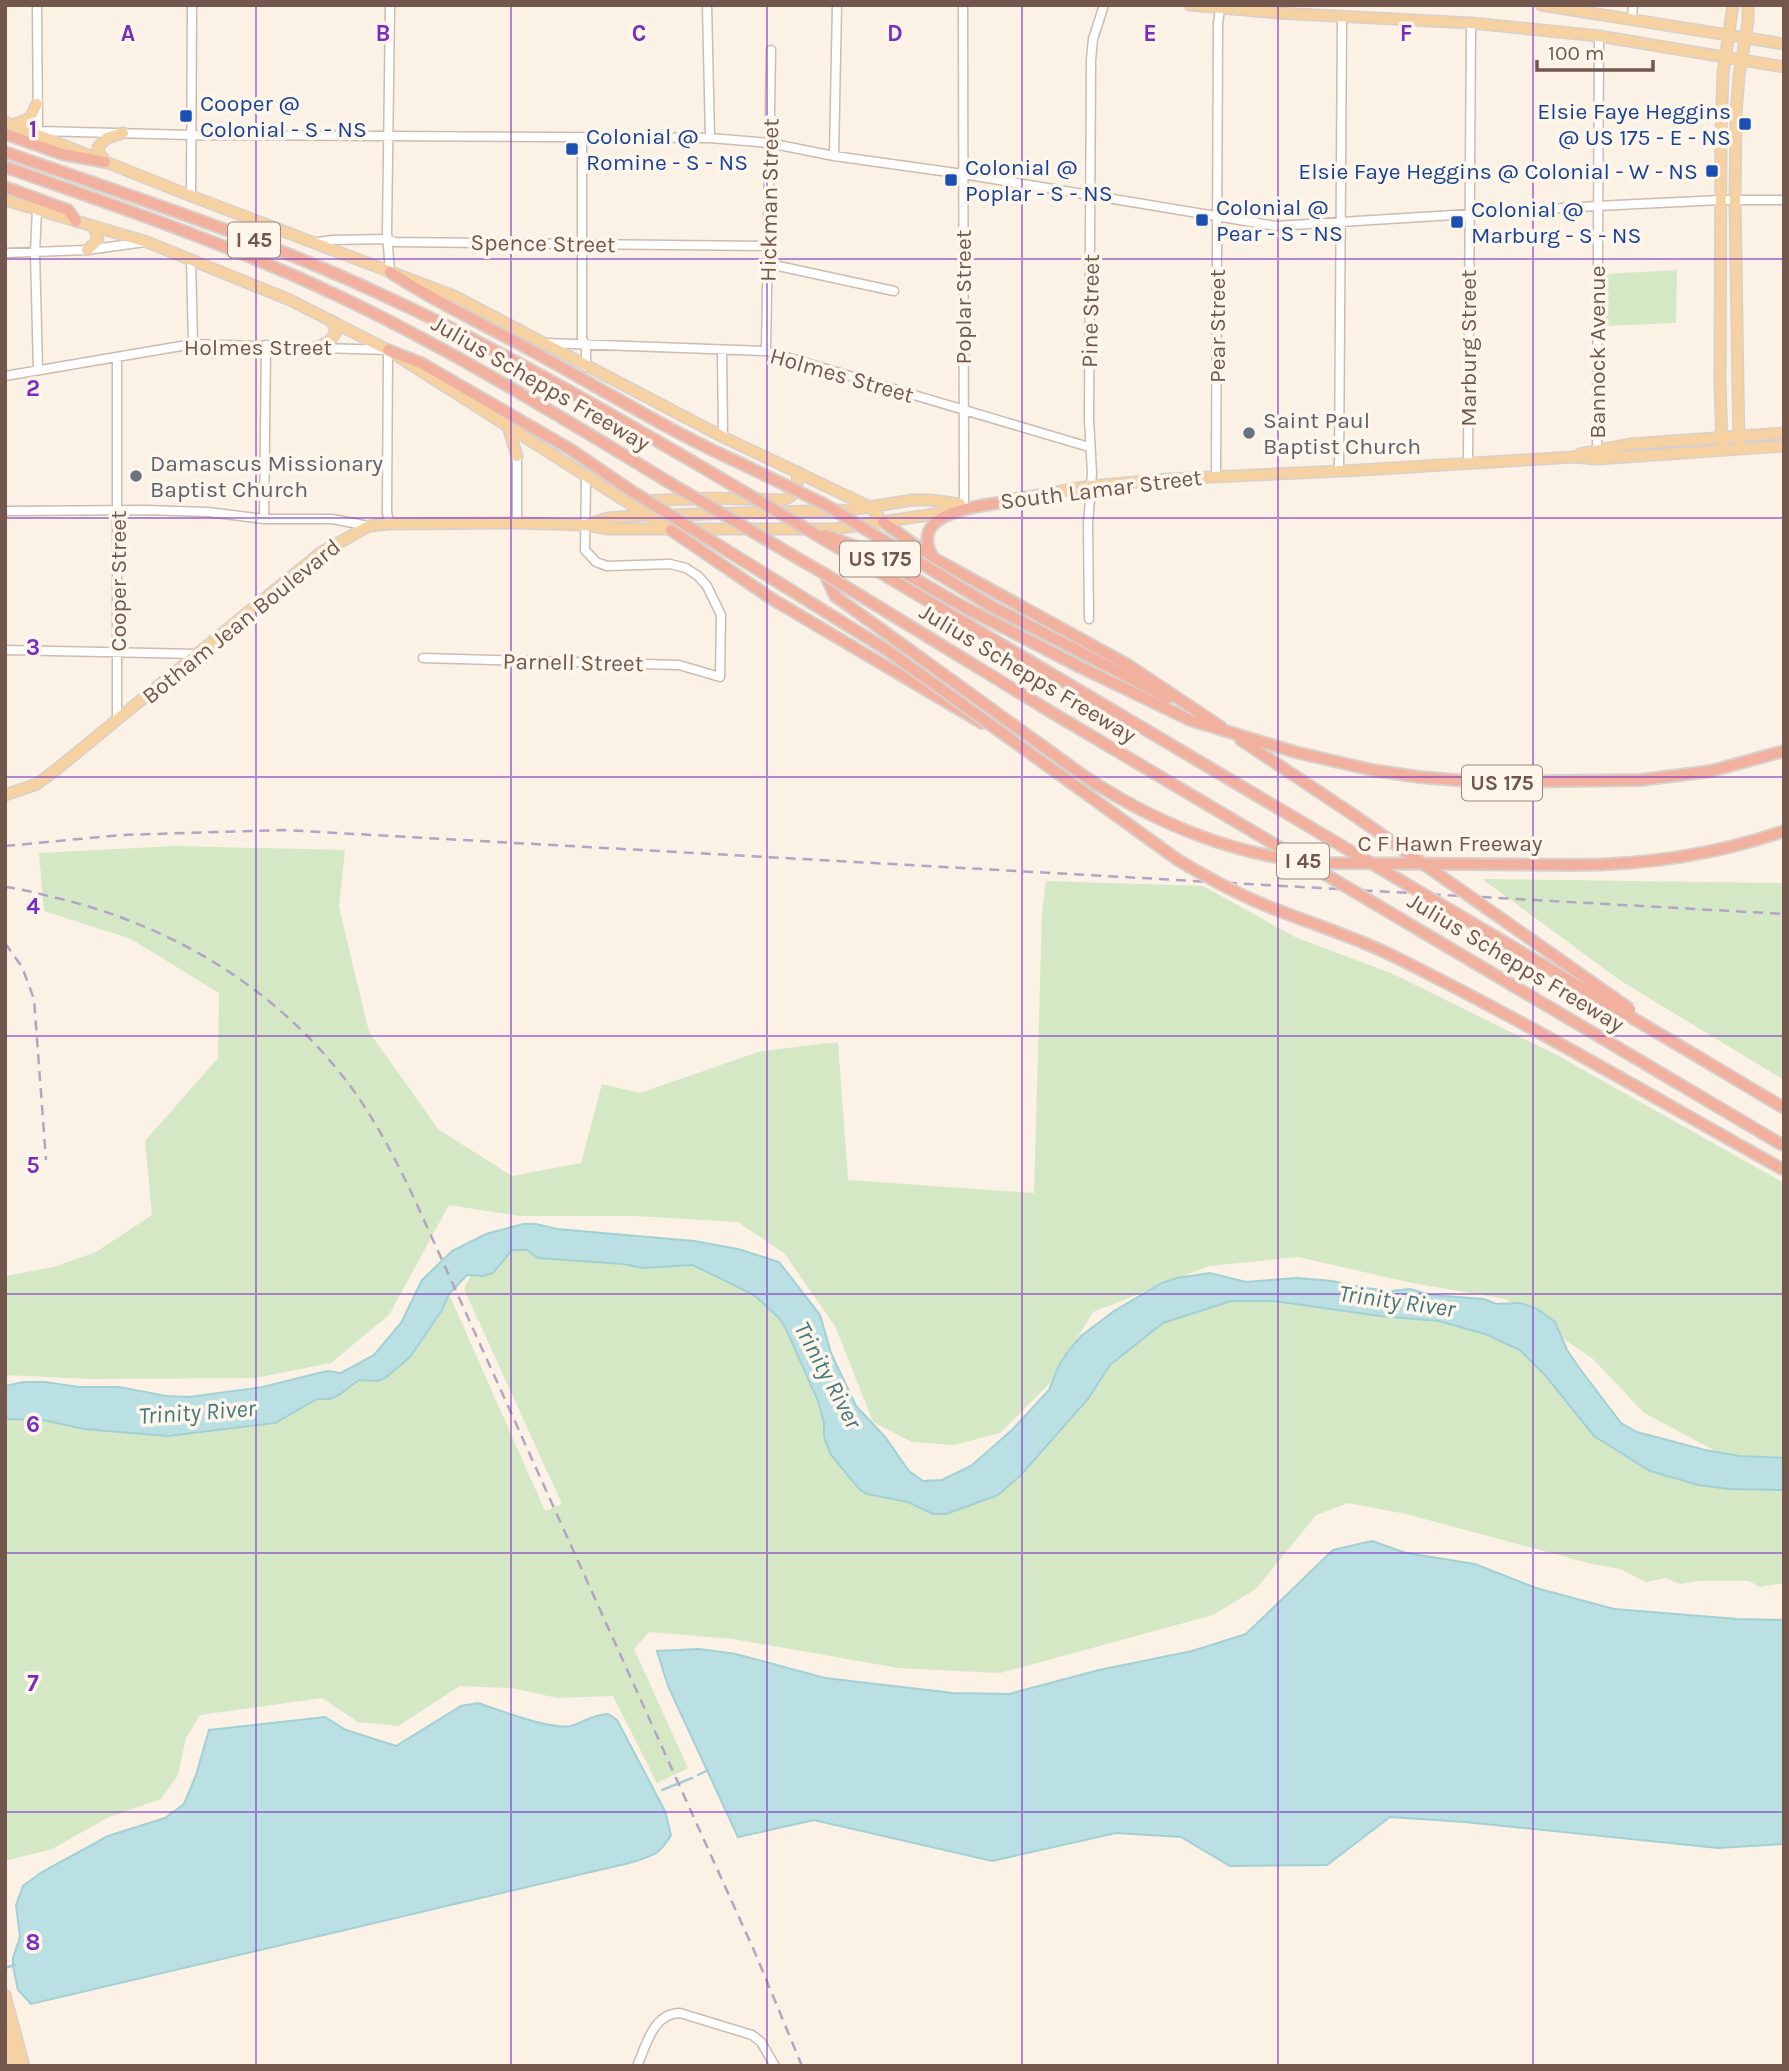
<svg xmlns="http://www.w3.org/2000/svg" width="1789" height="2071" viewBox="0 0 1789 2071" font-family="Karla,sans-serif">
	<rect width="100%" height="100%" fill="#fbf1e5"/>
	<path fill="#d5e8c5" d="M1677 270 1676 323 1605 326V274Z
		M175 846 345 850 339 907 369 1032 438 1129 512 1176 581 1163 602 1084 640 1093 761 1051 838 1042 848 1180 1034 1193 1042 913 1046 881 1203 886 1295 937 1393 974 1553 1053 1784 1183V1470L1729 1458 1644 1413 1593 1359 1506 1299 1412 1283 1298 1257 1209 1266 1093 1312 1050 1383 1000 1433 954 1445 912 1442 873 1422 835 1326 784 1253 738 1222 635 1216H520L449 1205 389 1315 331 1363 255 1378 90 1379 5 1375V1276L54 1267 96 1252 152 1215 145 1141 218 1058 219 993 131 939 44 911 39 853Z
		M1482 879 1784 883V1080L1621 981Z
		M512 1250H527L538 1258 545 1259 623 1264 642 1268 692 1265 712 1273 754 1295 779 1318 786 1329 818 1401 824 1423V1437L860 1490C874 1499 892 1497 908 1502 916 1504 924 1511 933 1514 948 1517 997 1496 1009 1487L1088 1399 1110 1365 1163 1323 1230 1301H1274L1380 1316 1439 1321 1485 1334 1520 1350 1545 1375 1594 1436 1618 1452 1676 1480 1730 1489 1784 1490V1583L1760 1587 1749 1581H1697L1680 1584 1666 1578 1646 1582 1620 1569 1592 1564 1406 1514 1348 1503 1316 1515 1256 1589 1213 1615 1000 1673 898 1668 733 1639 649 1632 634 1649 688 1768 657 1783 613 1696 557 1698 512 1688 460 1686 398 1726 358 1722 322 1698 200 1715 186 1738 178 1775 161 1799 109 1817 52 1849 5 1861V1419L43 1420 84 1429 194 1434 317 1399C345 1399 350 1375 377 1381L442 1310 449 1294 545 1511 562 1504 464 1289 471 1275 484 1276 503 1262Z"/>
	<path fill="#bbe0e4" stroke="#a2d0d5" stroke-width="2" d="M523 1224H536L557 1229 694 1241 738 1249 779 1262 820 1315 831 1353 856 1406 885 1437 909 1471 923 1481 942 1480 971 1466 1012 1430 1049 1390 1059 1365 1070 1349 1081 1336 1114 1311 1162 1283 1177 1278 1210 1273 1246 1282 1297 1278 1332 1281 1365 1288 1391 1291 1410 1289 1431 1295 1484 1299 1496 1304 1520 1303 1537 1309 1555 1322 1567 1350 1580 1369 1621 1423 1637 1432 1705 1450 1739 1456 1784 1458V1490L1730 1489 1698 1485 1650 1471 1594 1436 1545 1375 1520 1350 1485 1334 1439 1321 1380 1316 1274 1301H1231L1163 1323 1110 1365 1088 1399 1020 1476 998 1495 946 1514H933L908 1502 867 1494 860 1490 831 1455 824 1437V1423L818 1401 786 1329 779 1318 754 1295 693 1265 642 1268 623 1264 538 1258 527 1250H512L493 1273 484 1276 467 1275 449 1294 442 1310 410 1357 385 1378 377 1381 359 1380 339 1395 330 1399H317L275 1423 168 1436 84 1429 43 1420 5 1419V1386L24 1382H45L78 1387H119L166 1396 189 1397 263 1387 327 1371 341 1373 374 1355 401 1323 422 1280 452 1251 486 1234Z
		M1372 1541 1406 1553 1475 1564 1536 1588 1614 1609 1737 1619 1784 1620V1844L1718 1848 1465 1822 1390 1817 1327 1865 1230 1866 1181 1837 1116 1833 992 1861 814 1820 738 1837 668 1686 657 1651 699 1649 736 1654 825 1678 953 1693 1009 1694 1099 1670 1192 1651 1246 1634 1333 1550Z
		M478 1703C499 1710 550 1730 571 1726 585 1722 590 1715 608 1714L617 1720 665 1811 671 1835C659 1856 651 1856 629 1863L31 2004 18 1990 13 1966V1958L20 1937 16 1905 23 1886 42 1872 108 1836 165 1818 184 1804 196 1775 209 1730 325 1717 346 1730 396 1746 461 1706Z"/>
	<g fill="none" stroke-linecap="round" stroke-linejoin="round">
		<path stroke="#a2d0d5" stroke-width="2.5" d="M698 1775 708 1770
			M662 1790 692 1778
			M5 1968 15 1965"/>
		<g stroke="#cebbaf" stroke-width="11">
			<path id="minor" d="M37 5 38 135
				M707 5 710 138
				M963 5 964 505
				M1632 18 1633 5
				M39 131 191 135 710 138 769 143 834 156 963 174 1276 226 1597 206 1720 200H1784
				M582 137V338L586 348V367
				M834 156 837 5
				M191 196 192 5
				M37 210 35 253 38 369
				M318 242 332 240 388 239 395 242 768 246
				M5 253 87 250 145 242
				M191 260 193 344
				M769 264 894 291
				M390 272 387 233 390 5
				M547 343 766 351 1089 447
				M722 350 723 437
				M766 351 771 50
				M5 376 193 344 388 350 387 513 390 524
				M1597 456 1599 36
				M1468 463 1471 23
				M1339 471 1342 17
				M1216 476 1218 24 1220 9
				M5 511 146 510 208 512 264 519H332L369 526
				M264 519 266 345
				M517 523V456
				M1089 619 1088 524 1092 473 1089 419 1091 60 1093 39 1104 5
				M5 650 198 654
				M423 658 679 665 720 677 721 615 707 586 698 576 686 568 670 564 607 566 596 562 585 550 586 476
				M117 721V357
				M637 2066C646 2046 653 2013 680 2013L752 2035 761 2042 775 2066"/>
		</g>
		<g stroke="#d8d0cd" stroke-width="13">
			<path id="major" d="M1190 5 1277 13 1471 23 1599 36 1784 67
				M1541 5 1784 44
				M5 122 191 196 454 296 723 437 870 507 883 522
				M13 125 30 118 37 104
				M105 161 99 153 98 147 107 138 123 133
				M5 200 147 242 290 300 388 350 671 530
				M87 250 98 240 94 227
				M316 347C326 344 331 341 336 332L332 321
				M508 427 517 456
				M1722 449 1720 381 1721 129 1723 73 1733 5
				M1739 449 1735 200 1736 114 1739 76 1748 21V5
				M1580 454 1631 444 1784 433
				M643 501 711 498 782 500C797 496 797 487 798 472
				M1003 501 1091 486 1169 479 1361 470 1573 457 1597 459 1784 446
				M669 515 850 510 913 500H931L960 504
				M586 525 608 518 647 515
				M5 795 37 784 57 769 320 553 369 526 390 524 517 523 585 525 609 529H834L935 514 957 507
				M5 1995 24 2066
				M5 2031 15 2066"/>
		</g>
		<g stroke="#d8d0cd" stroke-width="14">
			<path id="highway" d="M5 134 62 154 105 162
				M5 152C130 196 256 236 376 292 490 344 599 407 707 470
				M5 167C116 206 226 243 332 293 447 347 556 414 665 480
				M5 187 68 210 76 221
				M390 272C436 303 486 325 534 352 602 389 669 431 740 463
				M388 350 421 363 570 449
				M883 522 935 559 1128 665 1221 727
				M671 530 772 599 982 723
				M933 557C906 511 982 506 1010 501
				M804 562 825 574 835 596 1084 776
				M962 606 1080 667 1190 720 1295 752 1372 770 1419 777 1479 782 1641 780 1711 771 1784 751
				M1073 648 1168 698
				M1241 740 1358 818
				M1573 865C1646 865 1715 855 1784 831
				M1695 1055 1784 1108"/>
		</g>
		<use href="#minor" stroke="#fff" stroke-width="8"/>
		<use href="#major" stroke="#f6d1a1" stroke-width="10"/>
		<use href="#highway" stroke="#f2b09f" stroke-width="10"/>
		<path stroke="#b3a4c4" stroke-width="2.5" stroke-dasharray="10 7" stroke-linecap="butt" d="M5 846 121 835 284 830 1784 914
			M5 887C23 889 40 894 57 898 173 926 276 988 348 1083 375 1119 395 1158 414 1198L756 1955 802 2066
			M5 943 22 967 34 999 46 1160"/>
		<g stroke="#d8d0cd" stroke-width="14" stroke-linecap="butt">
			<path id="highway-bridge" d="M570 449 633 492 887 650 1178 860C1208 878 1239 895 1272 908 1312 924 1352 936 1391 955 1525 1021 1653 1097 1784 1170
				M740 463 824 504 991 606 1073 648
				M707 470 1695 1055
				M665 480 804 562
				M825 535 865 550 962 606
				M825 574 1051 712 1784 1146
				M1084 776C1156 824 1241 859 1328 863L1573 865
				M1358 818 1630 1009"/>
		</g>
		<use href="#highway-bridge" stroke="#f2b09f" stroke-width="10"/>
	</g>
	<path fill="none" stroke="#7b2cbf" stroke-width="2" stroke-opacity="0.55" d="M256 5V2066M511 5V2066M767 5V2066M1022 5V2066M1278 5V2066M1533 5V2066M5 259H1784M5 518H1784M5 777H1784M5 1036H1784M5 1294H1784M5 1553H1784M5 1812H1784"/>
	<g fill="#1a4fb4" stroke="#fef6eb" stroke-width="2.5">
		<rect x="179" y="109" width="14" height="14" rx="3.5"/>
		<rect x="1738" y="117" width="14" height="14" rx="3.5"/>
		<rect x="565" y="142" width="14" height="14" rx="3.5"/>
		<rect x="1705" y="164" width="14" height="14" rx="3.5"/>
		<rect x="944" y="173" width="14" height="14" rx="3.5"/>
		<rect x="1195" y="213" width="14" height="14" rx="3.5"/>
		<rect x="1450" y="215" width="14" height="14" rx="3.5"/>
	</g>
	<g fill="#6b7280" stroke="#fef6eb" stroke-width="2.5">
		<circle cx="1249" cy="433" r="7"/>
		<circle cx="136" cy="476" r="7"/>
	</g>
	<g text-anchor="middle" stroke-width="7" stroke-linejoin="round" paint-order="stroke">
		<g fill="#fef6eb" stroke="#9d877c" stroke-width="2">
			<rect x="228" y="222.5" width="52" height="35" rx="5"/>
			<rect x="840" y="541.5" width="80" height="35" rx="5"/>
			<rect x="1462" y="765.5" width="80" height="35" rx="5"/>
			<rect x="1277" y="843.5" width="52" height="35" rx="5"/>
		</g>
		<g font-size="21" font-weight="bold" fill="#73574c">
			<text x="254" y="247">I 45</text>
			<text x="880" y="566">US 175</text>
			<text x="1502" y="790">US 175</text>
			<text x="1303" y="868">I 45</text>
		</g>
		<g font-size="23" fill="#164399" stroke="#fef6eb" text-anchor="start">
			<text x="200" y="111">Cooper @<tspan x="200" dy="26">Colonial - S - NS</tspan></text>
			<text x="1731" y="119" text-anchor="end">Elsie Faye Heggins<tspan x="1731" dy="26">@ US 175 - E - NS</tspan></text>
			<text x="586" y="144">Colonial @<tspan x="586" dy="26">Romine - S - NS</tspan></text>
			<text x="965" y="175">Colonial @<tspan x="965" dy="26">Poplar - S - NS</tspan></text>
			<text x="1698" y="179" text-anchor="end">Elsie Faye Heggins @ Colonial - W - NS</text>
			<text x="1216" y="215">Colonial @<tspan x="1216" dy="26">Pear - S - NS</tspan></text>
			<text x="1471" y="217">Colonial @<tspan x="1471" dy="26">Marburg - S - NS</tspan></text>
		</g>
		<g font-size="23" fill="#73574c" stroke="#fef6eb">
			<text transform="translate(769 200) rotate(-89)" y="8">Hickman Street</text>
			<text transform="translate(543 243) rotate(1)" y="8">Spence Street</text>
			<text transform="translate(963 297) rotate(-90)" y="8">Poplar Street</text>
			<text transform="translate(1090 311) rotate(-89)" y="8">Pine Street</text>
			<text transform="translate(1217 326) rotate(-90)" y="8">Pear Street</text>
			<text x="258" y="355">Holmes Street</text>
			<text transform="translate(1468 348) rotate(-90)" y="8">Marburg Street</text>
			<text transform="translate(1597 352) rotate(-90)" y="8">Bannock Avenue</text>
			<text transform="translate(842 375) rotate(16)" y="8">Holmes Street</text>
			<text transform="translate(541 383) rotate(30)" y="8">Julius Schepps Freeway</text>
			<text transform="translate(1101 489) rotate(-7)" y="8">South Lamar Street</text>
			<text transform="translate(118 581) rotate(-90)" y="8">Cooper Street</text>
			<text transform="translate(241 621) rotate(-39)" y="8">Botham Jean Boulevard</text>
			<text transform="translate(573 662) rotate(1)" y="8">Parnell Street</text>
			<text transform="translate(1028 673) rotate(31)" y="8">Julius Schepps Freeway</text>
			<text x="1450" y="851">C F Hawn Freeway</text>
			<text transform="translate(1516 962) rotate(31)" y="8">Julius Schepps Freeway</text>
		</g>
		<g font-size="23" fill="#5b616d" stroke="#fef6eb" text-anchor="start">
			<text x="1263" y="428">Saint Paul<tspan x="1263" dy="26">Baptist Church</tspan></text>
			<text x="150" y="471">Damascus Missionary<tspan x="150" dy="26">Baptist Church</tspan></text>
		</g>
		<g font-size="24" font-style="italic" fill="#43787e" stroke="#fef6eb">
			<text transform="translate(1397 1301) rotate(8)" y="8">Trinity River</text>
			<text transform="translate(828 1375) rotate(62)" y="8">Trinity River</text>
			<text transform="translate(197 1412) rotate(-4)" y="8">Trinity River</text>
		</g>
	</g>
	<g font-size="23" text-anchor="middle" font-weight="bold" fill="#7b2cbf" stroke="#fef6eb" stroke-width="7" stroke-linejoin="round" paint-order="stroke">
		<text x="128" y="41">A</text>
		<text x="383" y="41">B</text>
		<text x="639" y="41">C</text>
		<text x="895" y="41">D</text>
		<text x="1150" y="41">E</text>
		<text x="1406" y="41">F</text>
		<text x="33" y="137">1</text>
		<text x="33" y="396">2</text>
		<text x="33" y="655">3</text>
		<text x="33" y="914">4</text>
		<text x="33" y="1173">5</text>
		<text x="33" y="1432">6</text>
		<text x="33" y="1691">7</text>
		<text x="33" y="1950">8</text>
	</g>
	<rect width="1789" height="2071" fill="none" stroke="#73574c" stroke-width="14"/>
	<path d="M1537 60v10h116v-10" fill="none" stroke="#73574c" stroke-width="3.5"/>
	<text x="1548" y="60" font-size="21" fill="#73574c" stroke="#fef6eb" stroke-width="5" paint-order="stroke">100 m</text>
</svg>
